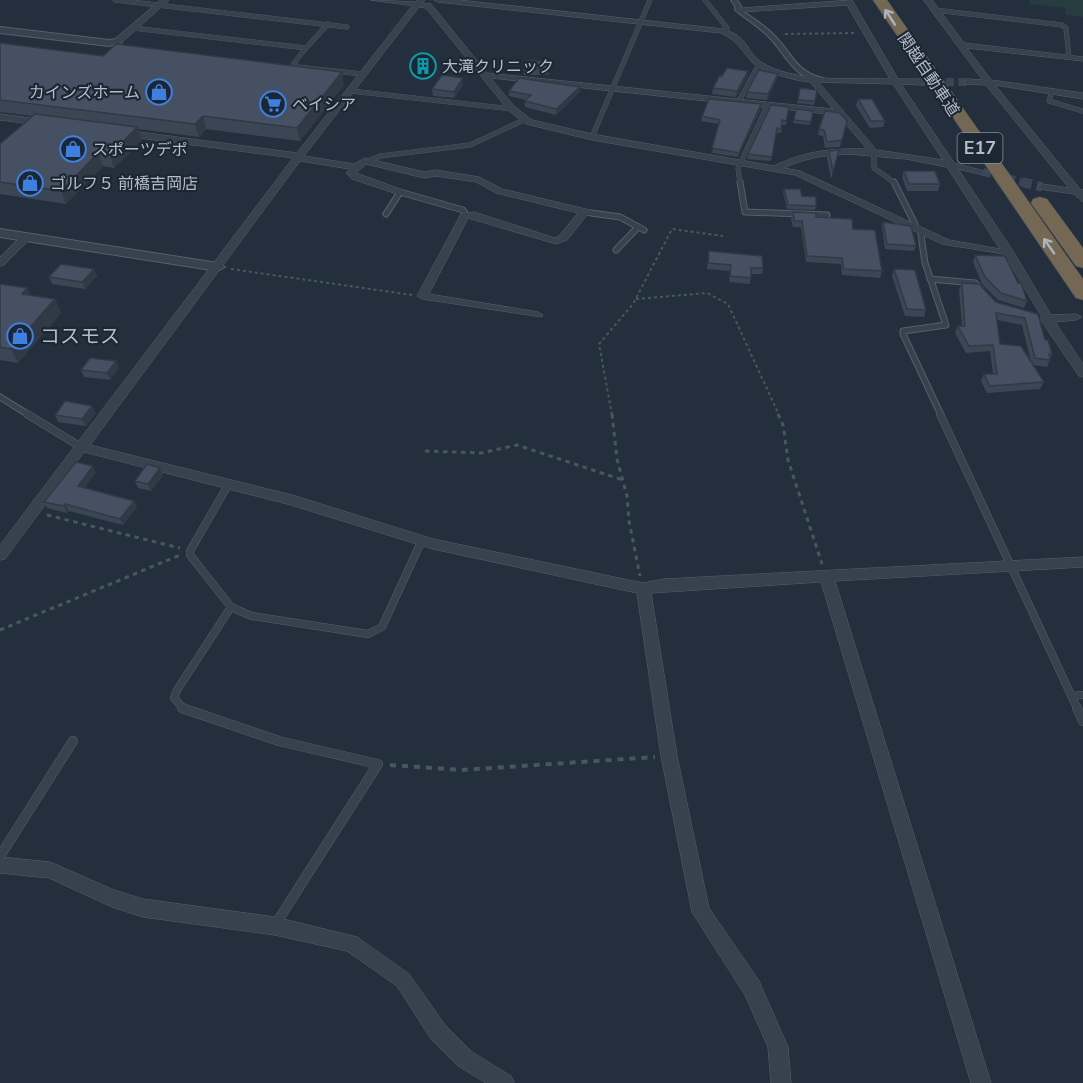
<svg xmlns="http://www.w3.org/2000/svg" width="1083" height="1083" viewBox="0 0 1083 1083" font-family="'Nunito Sans','Noto Sans JP',sans-serif">
	<rect width="100%" height="100%" fill="#242f3e"/>
	<path fill="#263c3f" d="M1030 0H1083V17L1066 15 1065 8 1030 4Z"/>
	<g fill="none" stroke-linecap="round" stroke-linejoin="round">
		<path stroke="#3a4453" stroke-width="8" stroke-dasharray="8 4.5" stroke-linecap="butt" d="M921 82H968
			M983 172 1027 183"/>
		<path stroke="#3a4453" stroke-width="10" stroke-dasharray="10 5" stroke-linecap="butt" d="M1022 182 1042 187"/>
		<g stroke="#565f6c" stroke-width="5">
			<path id="service-far3" d="M115 0 347 27
				M705 0 727 28 725 31
				M935 10 1062 25 1066 28 1069 57
				M133 28 306 48 294 63 298 67 362 74
				M306 48 328 24
				M351 91 512 109
				M1052 91 1049 101 1083 111
				M738 103 759 64
				M592 137 650 0
				M874 152V168L895 183
				M368 161 380 156 470 145 524 120
				M740 183 738 168 767 106"/>
		</g>
		<g stroke="#565f6c" stroke-width="7">
			<path id="service-far2" d="M740 182 745 212 827 215
				M894 182 915 224 912 226
				M591 213 620 217 644 230
				M386 214 400 192 463 210 466 215
				M924 232 921 235 925 263 946 325 903 331V334L941 415
				M616 250 638 227
				M930 279 975 283 981 290
				M0 397 29 415"/>
		</g>
		<g stroke="#565f6c" stroke-width="8">
			<path id="service-far1" d="M27 414 81 447
				M940 414 1078 710
				M228 485 190 551V555L231 607 242 612 252 616 368 634 382 627 422 540
				M1071 696 1083 695
				M185 710 174 698 177 690 231 607"/>
		</g>
		<g stroke="#565f6c" stroke-width="10">
			<path id="service" d="M182 708 279 741 378 764 275 925
				M1077 708 1083 721
				M0 856 73 741"/>
		</g>
		<g stroke="#565f6c" stroke-width="2">
			<path id="pedestrian" d="M731 0H737L741 6 740 9C751 17 764 25 774 35 792 53 796 72 823 78V80C795 82 786 54 769 37 759 27 746 19 735 10V6Z"/>
		</g>
		<g stroke="#565f6c" stroke-width="1">
			<path id="minor" d="M161 0H169L120 44H114V40Z
				M371 0 415 2 417 0H425L422 3 431 4 487 73 833 109 810 82C797 81 761 72 752 62 740 49 738 41 721 33L438 2 434 0H459L723 29C750 37 744 50 761 62 793 83 852 78 890 79L847 5 742 12 738 10 742 8 852 0 898 79H921L925 82 921 85 901 84 954 163 988 172 983 175 958 169 1013 251 1051 315 1076 314 1082 317 1076 320 1055 322 1083 364V377L1079 376 1040 319 1042 317 1004 254 942 244 795 175 592 140 526 124 509 111 426 8 419 7 304 156 354 164 365 158 424 172 436 170 479 177 502 189 594 211V215H587L567 240 556 244 468 218 429 294 538 312 543 315 542 317 422 299 417 296 461 214 474 212 555 238 559 236 578 213 496 193 476 182 436 176 424 178 366 164 356 173 403 190 405 192 400 195 352 179 346 173 350 169 300 161 90 445 292 495 433 539 643 583 664 579 1083 557V567L835 581 991 1083H971L821 582 651 593 677 756 709 908 759 981 788 1047 791 1083H771L768 1047 745 995 692 912 661 756 637 593 433 549 291 505 84 452 5 559 0 560V545L293 158 124 136 120 133 124 130 297 153 412 6ZM491 78 838 115 867 149C833 148 804 151 774 166L592 134 532 120 515 107ZM819 82 893 84 943 160 877 150ZM848 154 906 159 947 167 1000 249 949 240 800 171 784 168C805 158 825 155 848 154Z
				M924 0H932L964 43 1083 57V61L967 48 991 80 1083 93V99L995 85 1080 189 1083 190V202L1074 194 1039 189V185L1042 184 1069 188 986 85 965 84 964 82 968 79 982 80Z
				M0 114 46 120 50 123 46 126 0 120Z
				M26 234 30 235V239L4 265 0 266V257L22 235Z
				M0 857 50 862 114 890 143 899 275 917 357 937 409 974 445 1025 472 1052 511 1076 514 1083H486L458 1066 431 1039 397 986 347 951 275 935 143 917 112 907 49 878 0 873Z"/>
		</g>
		<g stroke="#565f6c" stroke-width="2">
			<path id="tertiary" d="M0 27 109 40 117 39 122 42 109 46 0 33Z
				M0 229 218 263 225 267 218 271 0 237Z"/>
		</g>
		<g stroke="#434c59" stroke-width="1">
			<path id="motorway" d="M873 0H887L1083 279V300L1076 298Z
				M1040 197 1047 199 1083 248V268L1076 266 1031 203 1033 199Z"/>
		</g>
		<path stroke="#44595c" stroke-width="2" stroke-dasharray="3 3" stroke-linecap="butt" d="M785 34 856 33
			M231 269 412 295
			M636 299 707 293 728 304 779 415
			M612 415 599 344 633 304 672 229 723 236"/>
		<path stroke="#44595c" stroke-width="3" stroke-dasharray="4.5 4.5" stroke-linecap="butt" d="M612 414 617 459 627 496 629 521 640 576
			M778 414 783 425 788 460 822 564
			M425 451 481 453 517 445 623 480
			M47 515 180 548
			M0 630 180 555"/>
		<path stroke="#44595c" stroke-width="4" stroke-dasharray="6 6" stroke-linecap="butt" d="M390 765 462 770 655 757"/>
		<use href="#service-far3" stroke="#38414e" stroke-width="4.5"/>
		<use href="#service-far2" stroke="#38414e" stroke-width="5"/>
		<use href="#service-far1" stroke="#38414e" stroke-width="7"/>
		<use href="#service" stroke="#38414e" stroke-width="9"/>
		<use href="#pedestrian" fill="#38414e" fill-rule="evenodd"/>
		<use href="#minor" fill="#38414e" fill-rule="evenodd"/>
		<use href="#tertiary" fill="#38414e" fill-rule="evenodd"/>
		<use href="#motorway" fill="#746855" fill-rule="evenodd"/>
	</g>
	<path fill="#3b4654" fill-rule="evenodd" d="M0 43 344 85 300 141 206 129 199 137 138 129 142 140 114 168 103 166 66 204 0 194V144L33 116 0 112Z
		M550 68 548 75H524V69Z
		M748 71 747 77 736 97 712 94 713 88 722 76Z
		M463 78V85L454 98 433 96 432 89Z
		M777 79 767 100 746 98 747 92Z
		M800 88 817 90 814 105 797 103Z
		M509 91 580 92 556 115 525 107V101L526 100 509 96Z
		M858 99 885 121 883 127 870 128 856 106Z
		M789 107 786 125H782L781 133H776L771 161 747 159 748 154Z
		M761 109 738 157 712 153 719 124 701 121 702 116Z
		M796 109 813 111 810 125 793 123Z
		M847 121 840 147 825 148 823 136 818 135 819 129Z
		M839 150 831 179 827 158 829 151Z
		M904 171 940 184 938 191H907L902 177Z
		M784 189 802 196 816 206 815 210 787 209 783 192Z
		M793 212 816 217 853 229 882 271 880 278 842 275 841 264 806 262 801 227H793L791 219Z
		M883 222 916 246 914 251 885 249 882 227Z
		M709 251 763 268 762 274H751L750 284 729 282 730 271 707 269Z
		M975 255 1018 283 1027 301 1024 308 998 300 982 284 973 262Z
		M94 269 97 276 85 289 52 284 49 277Z
		M894 269 926 310 924 317 905 316 892 276Z
		M962 283 996 302 1038 314 1045 340 1052 354 1047 367 1033 365 1044 382 1040 389 987 393 981 381 984 374H993L990 351 966 353 955 333 958 326H962L959 290ZM997 320 1022 325 1031 362 1000 344Z
		M0 284 27 288 31 296 55 299 61 313 18 363 0 360Z
		M116 361 119 368 110 380 84 377 81 370Z
		M96 413 86 426 58 422 55 415Z
		M160 468 163 475 151 491 138 488 135 481Z
		M96 472 84 488 134 501 137 507 123 525 69 511 67 513 47 508 44 502Z"/>
	<path fill="#303945" d="M550 62V68L548 75V69Z
		M748 71 747 77 736 97 737 91Z
		M342 72 344 85 300 141 297 128Z
		M778 74 777 79 767 100 768 94Z
		M463 78V85L454 98V92Z
		M580 87V92L556 115V109Z
		M761 104V109L738 157 739 153Z
		M203 116 206 129 199 137 195 124Z
		M137 127 142 140 114 168 110 155Z
		M98 153 103 166 66 204 61 191Z
		M94 269 97 276 85 289 82 282Z
		M27 288 34 302 22 294Z
		M55 299 61 313 18 363 11 349Z
		M116 361 119 368 110 380 107 373Z
		M92 406 96 413 86 426 82 419Z
		M93 466 96 472 81 493 78 486Z
		M160 468 163 475 151 491 148 484Z
		M134 501 137 507 123 525 120 519Z
		M65 504 69 511 67 513 64 506Z"/>
	<path fill="#455162" stroke="#303945" stroke-width="1.5" d="M0 43 103 56 116 44 342 72 297 128 203 116 195 124 0 100Z
		M529 60 550 62 548 69H524Z
		M727 68 748 71 737 91 713 88 720 75 722 76Z
		M759 70 778 74 768 94 747 92Z
		M442 75 463 78 454 92 432 89Z
		M519 78 580 87 556 109 525 101 531 95 509 91Z
		M800 88 817 90 815 101 798 100Z
		M709 99 761 104 739 153 712 148 720 120 702 116Z
		M858 99H872L885 121H871Z
		M771 105 789 107 786 121 782 120 781 129 777 128 772 157 748 154Z
		M796 109 813 111 811 122 794 120Z
		M825 111 840 113 847 121 842 140 827 142 824 130 819 129Z
		M35 114 137 127 110 155 98 153 61 191 0 182V144Z
		M839 150 833 172 829 151Z
		M904 171H935L940 184H909Z
		M784 189H800L802 196 816 197V206L788 205Z
		M793 212 816 213V217L852 219 853 229 875 230 882 271 844 269 842 258 807 256 802 221H794Z
		M883 222 911 226 916 246 887 244Z
		M709 251 762 256 763 268H751V278L730 276 731 265 708 263Z
		M975 255 1005 256 1018 283H1021L1027 301 1001 293 985 277Z
		M61 264 94 269 82 282 49 277Z
		M894 269 915 270 926 310 907 309Z
		M962 283 979 284 996 302 1038 314 1045 340H1048L1052 354H1049L1050 360 1035 358 1025 318 996 313 1000 344 1021 346 1044 382 990 386 984 374H997L993 345 969 346 958 326H965Z
		M0 284 27 288 22 294 55 299 11 349 0 347Z
		M90 358 116 361 107 373 81 370Z
		M65 401 92 406 82 419 55 415Z
		M76 462 93 466 78 486 134 501 120 519 65 504 64 506 44 502Z
		M147 464 160 468 148 484 135 481Z"/>
	<defs><path id="oneway-shaft" d="M-6 0H5M1.5-3L5.5 0L1.5 3" fill="none" stroke-width="1.6" stroke-linecap="round" stroke-linejoin="round" transform="scale(1.5)"/></defs>
	<g stroke="#aeb4bd">
		<use href="#oneway-shaft" transform="translate(890 17) rotate(-123)"/>
		<use href="#oneway-shaft" transform="translate(1049 246) rotate(-125)"/>
	</g>
	<defs>
		<g id="building-ring" transform="scale(1.35)"><circle r="9.5" fill="#1d2633" stroke="#0f9aa8" stroke-width="1.5"/><path d="M-4-6H4V6H1V3H-1V6H-4ZM-2.5-4.3h1.7v1.8h-1.7ZM.8-4.3h1.7v1.8H.8ZM-2.5-1h1.7V.8h-1.7ZM.8-1h1.7V.8H.8Z" fill="#0f9aa8"/></g>
		<g id="shop-ring" transform="scale(1.35)"><circle r="9.5" fill="#1d2633" stroke="#3f7fe0" stroke-width="1.5"/><path d="M-5-2.5h2.3a2.7 3.5 0 0 1 5.4 0H5L5.5 6h-11ZM-1.5-2.5h3a1.5 2.3 0 0 0-3 0Z" fill="#3f7fe0"/></g>
		<g id="supermarket-ring" transform="scale(1.35)"><circle r="9.5" fill="#1d2633" stroke="#3f7fe0" stroke-width="1.5"/><path d="M-6-5.5h2.5l.6 2H6L4.5 2H-2.5L-4.4-4H-6ZM-1.5 3.2a1.3 1.3 0 1 0 .1 0ZM3 3.2a1.3 1.3 0 1 0 .1 0Z" fill="#3f7fe0"/></g>
	</defs>
	<g fill-rule="evenodd">
		<use href="#building-ring" x="423" y="66"/>
		<use href="#shop-ring" x="159" y="92"/>
		<use href="#supermarket-ring" x="273" y="104"/>
		<use href="#shop-ring" x="73" y="149"/>
		<use href="#shop-ring" x="30" y="183"/>
		<use href="#shop-ring" x="20" y="336"/>
	</g>
	<g text-anchor="middle" stroke-width="4.5" stroke-linejoin="round" paint-order="stroke">
		<g font-size="16" fill="#b4bcc9" stroke="#1d2633" text-anchor="start">
			<text x="442" y="72">大滝クリニック</text>
			<text x="140" y="98" text-anchor="end">カインズホーム</text>
			<text x="292" y="110">ベイシア</text>
			<text x="92" y="155">スポーツデポ</text>
			<text x="50" y="189">ゴルフ５ 前橋吉岡店</text>
		</g>
		<g font-size="16" fill="#b4bcc9" stroke="#1d2633">
			<text transform="translate(929 74) rotate(56)" y="6">関越自動車道</text>
		</g>
		<rect fill="#1d2633" stroke="#878f9c" stroke-width="1.5" x="957.5" y="133" width="45" height="30" rx="4.5"/>
		<g font-size="18" font-weight="bold" fill="#b4bcc9">
			<text x="980" y="154">E17</text>
		</g>
		<g font-size="20" fill="#b4bcc9" stroke="#1d2633" text-anchor="start">
			<text x="40" y="343">コスモス</text>
		</g>
	</g>
</svg>
